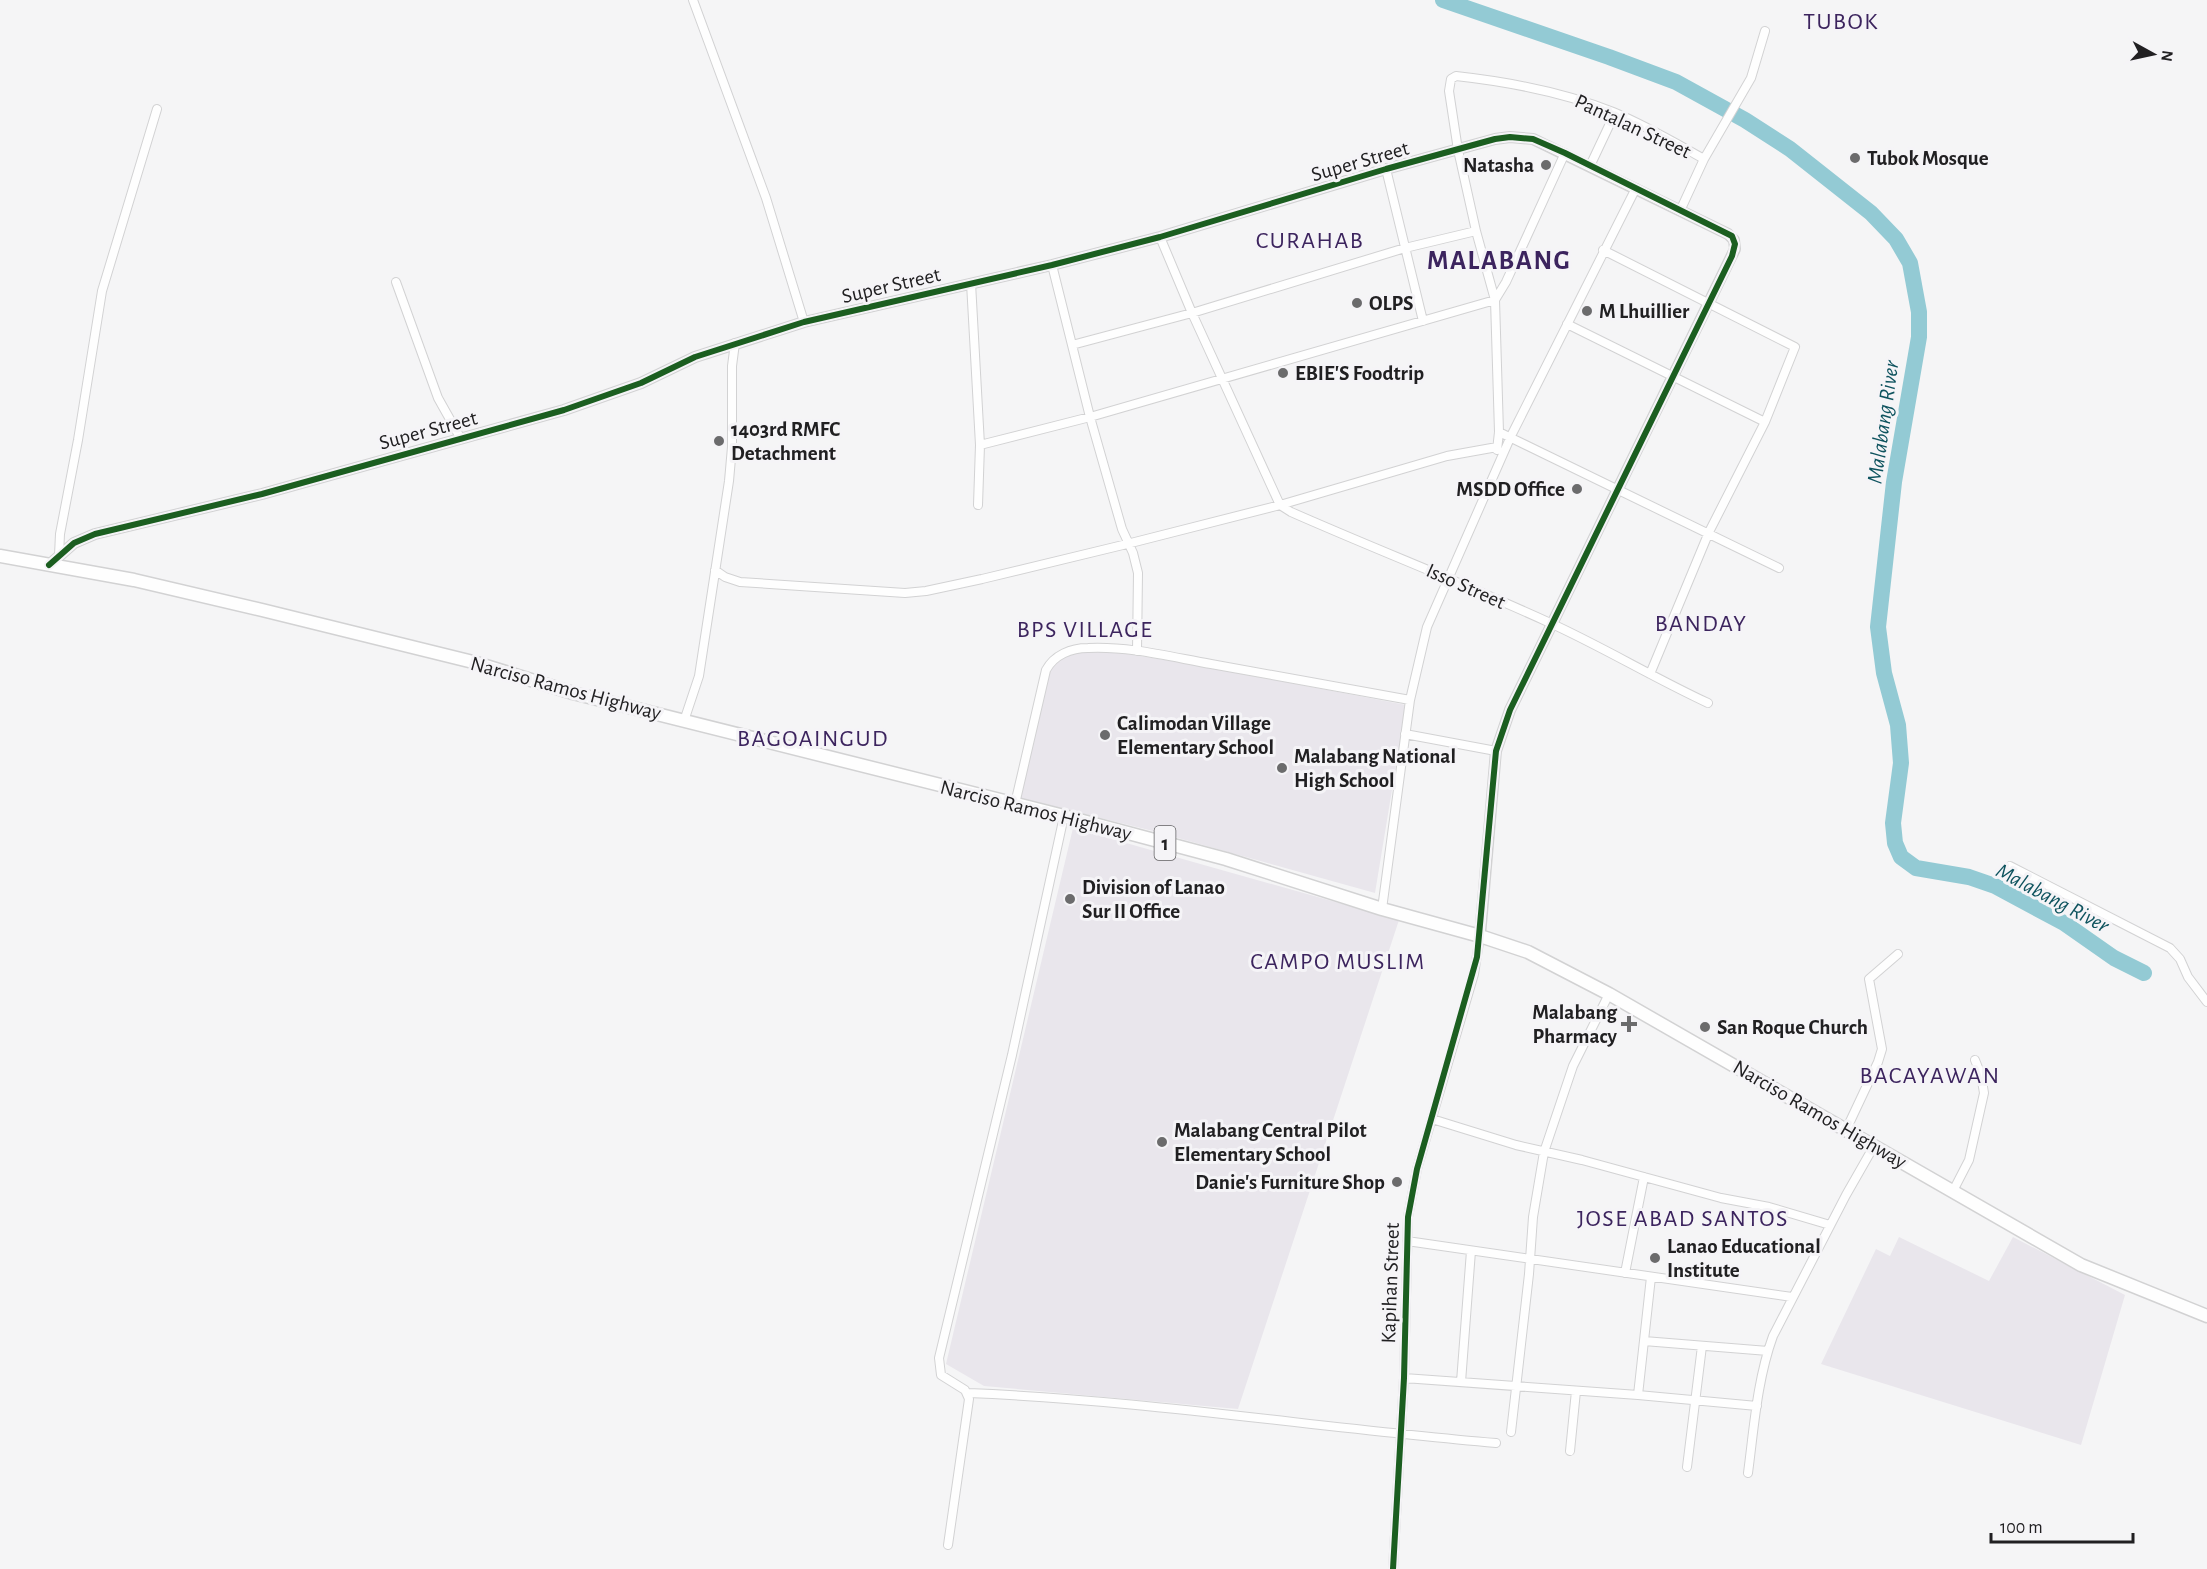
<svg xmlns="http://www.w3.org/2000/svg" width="2207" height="1569" viewBox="0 0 2207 1569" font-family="'Alegreya Sans',sans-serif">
	<rect width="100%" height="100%" fill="#f5f5f6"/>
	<path fill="#e9e6ec" d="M1088 651 1114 652 1191 664 1406 705 1375 893 1153 831 1020 798 1049 671 1053 662 1073 653Z
		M1073 828 1399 920 1238 1409 984 1386 946 1364Z
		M1899 1237 1989 1281 2013 1237 2125 1295 2081 1445 1821 1364 1876 1249 1890 1256Z"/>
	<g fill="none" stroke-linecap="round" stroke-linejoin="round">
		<path stroke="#93cad4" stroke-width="16" d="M1443 0 1609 57 1676 82 1745 120 1790 149 1871 213 1896 239 1910 263 1919 312V337L1894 482 1878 627 1884 673 1898 725 1901 763 1893 823 1895 843 1901 857 1916 868 1969 877 1995 886 2064 923 2114 958 2144 973"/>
		<g stroke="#d2d2d3" stroke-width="10">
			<path id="minor" d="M693 0 766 198 804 322
				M1590 166 1615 113
				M1386 169 1423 321
				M1680 211 1704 159 1751 78 1765 31
				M1160 237 1192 313 1280 505 1291 512C1377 550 1463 583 1548 622 1603 647 1654 678 1708 703
				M1603 250 1795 347 1765 422 1709 532 1650 674
				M1052 265 1090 417 1122 529 1133 553 1138 573 1137 651
				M396 282 438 398 461 439
				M971 283 980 445 978 505
				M1567 324 1765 422
				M1072 345 1192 313 1405 248 1476 231
				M1499 432 1779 568
				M980 445 1090 417 1495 300 1506 282 1565 153
				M1497 450 1499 432 1495 300 1476 231 1458 150 1449 91 1451 79 1456 76C1510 82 1563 92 1613 112 1645 125 1675 143 1704 159
				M59 555 60 534 78 440 102 291 157 109
				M715 570 725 577 740 582 905 593 926 591 982 579 1127 544 1280 505 1447 456 1497 447
				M684 721 699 676 729 481 732 447V366L735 343
				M1405 734 1496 751
				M1015 804 1046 670C1054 655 1071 648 1088 648 1129 646 1171 657 1211 664 1277 676 1343 688 1410 700
				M2010 866 2170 948 2180 959 2188 977 2207 1002
				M1382 909 1410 700 1427 627 1511 436 1636 188
				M1432 1119 1516 1145 1582 1160 1721 1198 1769 1207 1830 1225
				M1846 1130 1878 1062 1882 1049 1869 979 1898 954
				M1953 1191 1969 1160 1984 1093 1981 1075 1975 1060
				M1407 1241 1792 1297
				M1625 1273 1644 1177
				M1644 1341 1768 1351
				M1404 1378 1638 1395 1757 1406
				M1461 1382 1471 1251
				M968 1393C1145 1400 1319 1428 1496 1443
				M1638 1395 1651 1277
				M1511 1432 1529 1274 1533 1217 1544 1152 1573 1066 1609 994
				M1570 1451 1576 1391
				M1687 1467 1702 1346
				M1748 1473C1754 1428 1757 1380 1773 1336L1846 1195 1874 1146
				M948 1545 969 1399 965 1390 941 1375 939 1358 1012 1055 1064 816
				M1393 1569 1404 1378 1408 1217 1417 1169 1474 974 1480 936"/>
		</g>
		<g stroke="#d2d2d3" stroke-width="12">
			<path id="tertiary" d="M49 565 74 543 95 534 262 494 564 410 641 383 695 357 804 322 1052 265 1160 237 1386 169 1495 139 1510 137 1533 139 1728 234 1734 240 1735 249 1510 710 1496 751 1480 936"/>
		</g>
		<g stroke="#d2d2d3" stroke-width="15">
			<path id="trunk" d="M0 556 134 580 262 610 473 662 573 693 1064 816 1226 859 1382 909 1480 936 1528 952 1609 994 2081 1265 2207 1316"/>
		</g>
		<use href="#minor" stroke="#fefefe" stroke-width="8"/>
		<use href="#tertiary" stroke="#fefefe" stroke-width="9"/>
		<use href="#trunk" stroke="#fefefe" stroke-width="12"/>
		<g stroke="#f5f4f7" stroke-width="10">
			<path id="cycleway" d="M49 565 74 543 95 534 262 494 564 410 641 383 695 357 804 322 1052 265 1160 237 1386 169 1495 139 1510 137 1533 139 1565 153 1732 236 1735 244 1732 256 1510 710 1496 751 1477 957 1417 1169 1408 1217 1404 1378 1393 1569"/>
		</g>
		<use href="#cycleway" stroke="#1b5e20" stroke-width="6"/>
	</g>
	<g fill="#6b6b6c" stroke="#f5f4f7" stroke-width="2">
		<circle cx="1855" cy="158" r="6"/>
		<circle cx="1546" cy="165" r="6"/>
		<circle cx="1357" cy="303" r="6"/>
		<circle cx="1587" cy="311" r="6"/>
		<circle cx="1283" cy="373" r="6"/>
		<circle cx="719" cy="441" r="6"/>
		<circle cx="1577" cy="489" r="6"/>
		<circle cx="1105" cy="735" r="6"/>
		<circle cx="1282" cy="768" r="6"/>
		<circle cx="1070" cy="899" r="6"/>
		<path d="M1626 1015h6v6h6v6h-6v6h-6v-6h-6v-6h6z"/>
		<circle cx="1705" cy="1027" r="6"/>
		<circle cx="1162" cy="1142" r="6"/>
		<circle cx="1397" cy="1182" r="6"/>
		<circle cx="1655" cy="1258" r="6"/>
	</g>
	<g text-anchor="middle" stroke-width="6" stroke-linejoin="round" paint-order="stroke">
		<rect fill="#f5f4f7" stroke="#616062" stroke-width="1.5" x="1154.5" y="826" width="21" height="34" rx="4.5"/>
		<g font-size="20" font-weight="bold" fill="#212022">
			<text x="1165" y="850">1</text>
		</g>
		<g font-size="21" fill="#212022" stroke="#f5f4f7">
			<text transform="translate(1633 126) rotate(25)" y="7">Pantalan Street</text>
			<text transform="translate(1360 161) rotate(-16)" y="7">Super Street</text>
			<text transform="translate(891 285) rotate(-13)" y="7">Super Street</text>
			<text transform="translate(428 430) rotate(-15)" y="7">Super Street</text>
			<text transform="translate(1466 586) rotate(24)" y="7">Isso Street</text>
			<text transform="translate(566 688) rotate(15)" y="7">Narciso Ramos Highway</text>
			<text transform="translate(1036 810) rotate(14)" y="7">Narciso Ramos Highway</text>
			<text transform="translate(1820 1114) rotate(30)" y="7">Narciso Ramos Highway</text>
			<text transform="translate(1390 1283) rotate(-88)" y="7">Kapihan Street</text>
		</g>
		<g font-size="21" font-weight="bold" fill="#212022" stroke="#f5f4f7" text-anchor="start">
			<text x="1867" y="165">Tubok Mosque</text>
			<text x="1534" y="172" text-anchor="end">Natasha</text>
			<text x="1369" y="310">OLPS</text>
			<text x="1599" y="318">M Lhuillier</text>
			<text x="1295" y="380">EBIE'S Foodtrip</text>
			<text x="731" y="436">1403rd RMFC<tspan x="731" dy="24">Detachment</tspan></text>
			<text x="1565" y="496" text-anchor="end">MSDD Office</text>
			<text x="1117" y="730">Calimodan Village<tspan x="1117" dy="24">Elementary School</tspan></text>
			<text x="1294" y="763">Malabang National<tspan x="1294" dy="24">High School</tspan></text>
			<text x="1082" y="894">Division of Lanao<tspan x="1082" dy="24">Sur II Office</tspan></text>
			<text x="1617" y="1019" text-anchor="end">Malabang<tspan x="1617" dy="24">Pharmacy</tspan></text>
			<text x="1717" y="1034">San Roque Church</text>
			<text x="1174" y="1137">Malabang Central Pilot<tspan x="1174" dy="24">Elementary School</tspan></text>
			<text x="1385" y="1189" text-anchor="end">Danie's Furniture Shop</text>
			<text x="1667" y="1253">Lanao Educational<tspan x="1667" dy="24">Institute</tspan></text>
		</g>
		<g font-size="22" font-style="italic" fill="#0e535e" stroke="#f5f4f7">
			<text transform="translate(1882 422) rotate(-82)" y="8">Malabang River</text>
			<text transform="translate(2053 897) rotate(28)" y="8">Malabang River</text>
		</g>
		<g font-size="24" letter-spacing="1.5" fill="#3c245e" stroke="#f5f4f7">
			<text x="1841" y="29">TUBOK</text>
			<text x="1310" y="248">CURAHAB</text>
			<text x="1701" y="631">BANDAY</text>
			<text x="1085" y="637">BPS VILLAGE</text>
			<text x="813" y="746">BAGOAINGUD</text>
			<text x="1338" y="969">CAMPO MUSLIM</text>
			<text x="1930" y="1083">BACAYAWAN</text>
			<text x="1683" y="1226">JOSE ABAD SANTOS</text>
		</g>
		<g font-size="27" font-weight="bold" letter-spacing="1.5" fill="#3c245e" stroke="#f5f4f7">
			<text x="1499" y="269">MALABANG</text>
		</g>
	</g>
	<g transform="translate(2153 54) rotate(98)" stroke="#f5f4f7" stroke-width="4.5" paint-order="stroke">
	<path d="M0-4.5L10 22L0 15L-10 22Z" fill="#212022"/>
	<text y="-9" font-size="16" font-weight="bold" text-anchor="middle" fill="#212022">N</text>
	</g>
	<path d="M1991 1533v9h142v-9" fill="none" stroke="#212022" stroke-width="3"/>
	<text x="2000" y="1533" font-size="18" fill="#212022" stroke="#f5f4f7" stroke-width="4.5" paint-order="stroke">100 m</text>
</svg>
